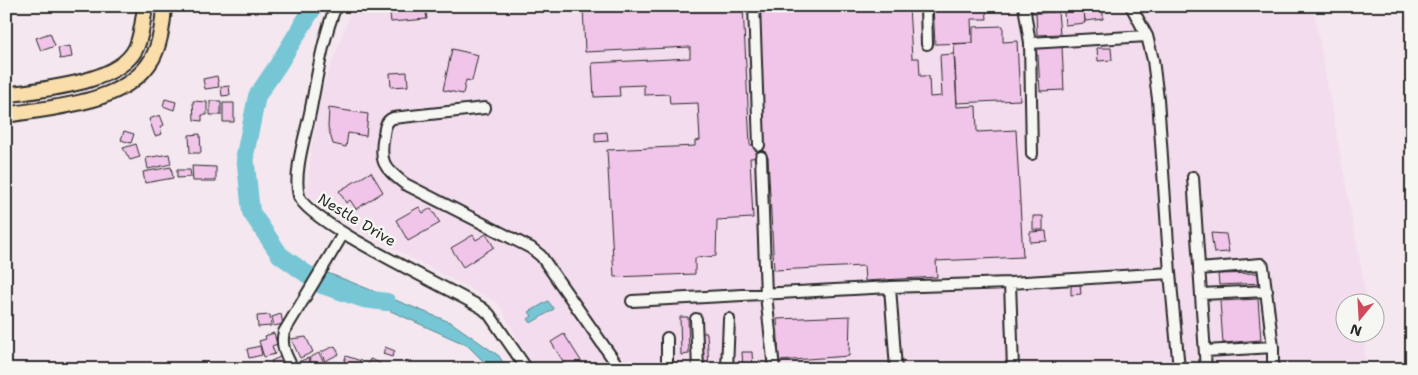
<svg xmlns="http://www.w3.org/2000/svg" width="1418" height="375" viewBox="0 0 1418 375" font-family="'Shantell Sans',sans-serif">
	<rect width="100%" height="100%" fill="#f4e7ef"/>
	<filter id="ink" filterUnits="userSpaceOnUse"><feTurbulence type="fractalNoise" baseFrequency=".02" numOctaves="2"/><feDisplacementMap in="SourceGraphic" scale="10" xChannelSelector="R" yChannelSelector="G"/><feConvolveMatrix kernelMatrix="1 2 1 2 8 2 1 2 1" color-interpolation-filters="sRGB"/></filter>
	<g filter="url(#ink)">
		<path fill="#f3dced" d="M353 6H1312L1313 7 1366 295V302H1346V332L1365 333 1364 364 1354 369H535L498 303 348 225 307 195 312 144 322 91Z"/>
		<path fill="#77c6d5" stroke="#598891" d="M287 258 346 280 452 323 499 356 507 369H491L467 345 339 288Z
			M548 301 554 309 531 323 528 319 532 316 529 312Z"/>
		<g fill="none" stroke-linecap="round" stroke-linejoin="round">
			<path stroke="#77c6d5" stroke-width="18" d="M314 6 278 65 257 96 245 155 251 212 280 255 322 285 364 299 387 302"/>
		</g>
		<path fill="#f1c4e9" stroke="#2b2b2b" d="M389 6H425L427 19 391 22Z
			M583 6H743L750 145 763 144 756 6H909L912 58H919L920 76H929L930 97 942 96 940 55 954 54 957 107 976 106 977 132 1016 130 1023 257 936 261 937 277 865 281 864 266 774 270 768 157H761L750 158 753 218 717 220 716 256 695 258V274L614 277 607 150 695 146V141L700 140 698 103 670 104 669 94 644 95V85L619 86 620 96 594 97 592 63 690 58V47L585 52Z
			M933 6H992V9H986L987 19H971L972 43 935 44Z
			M1032 6H1052L1053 12 1032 13Z
			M1103 9V19L1085 21 1084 10Z
			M1084 10 1085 23 1065 25 1064 12Z
			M1058 12 1060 34 1037 35 1036 13Z
			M1003 26V42L1017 41 1020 100 957 103 954 44 973 43V27Z
			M50 33 55 46 41 51 36 38Z
			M70 46 72 57 60 59 58 48Z
			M1062 46 1064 90 1040 91 1038 55H1033V47Z
			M1097 48H1111L1112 60 1098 61Z
			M452 49 478 55 472 81 466 80 463 94 443 90Z
			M407 72 408 86 391 87 390 73Z
			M217 76 219 87 205 89 203 79Z
			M229 86 230 95 222 96 221 87Z
			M165 99 176 102 174 110 163 106Z
			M193 101 207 102V115H202V121L194 120Z
			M210 101H221V115H210Z
			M223 103H234V122H223Z
			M329 108 368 114 366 136 348 133 346 147 333 144 328 127Z
			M160 115 164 125 160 127 162 134 155 136 149 119Z
			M124 131 134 134 131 143 121 140Z
			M607 132 608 141 595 142V133Z
			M200 134 201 153H190L189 135Z
			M136 144 140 157 130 160 123 148Z
			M169 154 171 164 148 169 146 158Z
			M192 166 216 167V181H193Z
			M171 167 173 178 145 183 143 172Z
			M177 170H190L191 177 177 178Z
			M371 172 383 192 356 209 350 200 346 203 339 191Z
			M419 207 423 213 431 208 440 223 408 241 396 220Z
			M1033 216H1043V230H1033Z
			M1046 231 1047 241 1030 242V232Z
			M1211 233 1226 234 1229 252 1214 253Z
			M486 234 494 247 463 267 451 248 473 235 476 240Z
			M1261 273 1262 283 1219 285 1218 274Z
			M1080 284 1081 294 1071 295V285Z
			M1258 299 1261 340 1223 343 1220 301Z
			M281 314 283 324 274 326 272 317Z
			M270 315 271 326 258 327 257 316Z
			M850 316 849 356 779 361 777 319Z
			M680 317H688L689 354 681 355Z
			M274 333 277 344 272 346 275 354 264 357 259 341 266 339 265 336Z
			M700 333H707L709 369H701Z
			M564 334 583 364 575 369H568L551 342Z
			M306 337 313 352 300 358 291 339Z
			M260 346 262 355 249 358 247 349Z
			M335 346 339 354 325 361 321 352Z
			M385 347 395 351 392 357 383 354Z
			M742 352H752L753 369H743Z
			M319 353 325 364 315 369 309 358Z
			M346 356 361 361 360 364 363 365 362 369H357V366L344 362Z
			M280 357 285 368 274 369 271 361Z
			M308 358 312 369H295L293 364Z
			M370 359 380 363 378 369 367 368Z"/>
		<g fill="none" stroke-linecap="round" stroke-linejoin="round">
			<g stroke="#2b2b2b" stroke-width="14">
				<path id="minor" d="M336 6C322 40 317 78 310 113 305 137 293 173 299 196 307 223 451 289 482 308L489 314 527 369
					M754 6 759 145
					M926 6 927 44
					M1024 6 1030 43 1032 154
					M1131 6 1147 36 1153 60 1158 99 1170 273 1179 369
					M1030 43 1147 36
					M485 108 393 118C386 121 385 127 384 134 379 162 383 167 405 184L531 248 541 256 620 369
					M761 157 766 295 774 369
					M1193 177 1206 369
					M1199 269 1261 264 1263 266 1273 347V369
					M1010 283 1013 369
					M890 287 896 369
					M1201 294 1267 291
					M632 301 890 287 1010 283 1170 273
					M696 319 698 369
					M667 338V369
					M1206 351 1273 347
					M293 369C287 357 280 346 284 332L343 234
					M727 369 729 319"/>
			</g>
			<g stroke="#2b2b2b" stroke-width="18">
				<path id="major" d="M6 95C42 89 119 84 136 48 142 35 143 20 145 6
					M6 115C53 107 126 104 152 59 161 43 163 23 164 6"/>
			</g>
			<use href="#minor" stroke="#f6f6f2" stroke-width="10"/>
			<use href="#major" stroke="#f9deab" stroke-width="14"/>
		</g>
	</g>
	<g text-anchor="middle" stroke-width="5" stroke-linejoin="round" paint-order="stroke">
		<g font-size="15" fill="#2b2b2b" stroke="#f6f6f2">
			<text transform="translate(357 220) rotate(31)" y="5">Nestle Drive</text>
		</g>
	</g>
	<rect width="1418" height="375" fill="none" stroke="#f6f6f2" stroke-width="25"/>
	<rect x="12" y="12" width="1393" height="350" fill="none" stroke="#2b2b2b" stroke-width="2" filter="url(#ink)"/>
	<g transform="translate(1360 318) rotate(198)"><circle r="24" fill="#f6f6f2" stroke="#a5a5a2"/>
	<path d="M0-4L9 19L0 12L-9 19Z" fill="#d1495b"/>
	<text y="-8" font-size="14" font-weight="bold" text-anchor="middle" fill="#2b2b2b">N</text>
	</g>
</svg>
